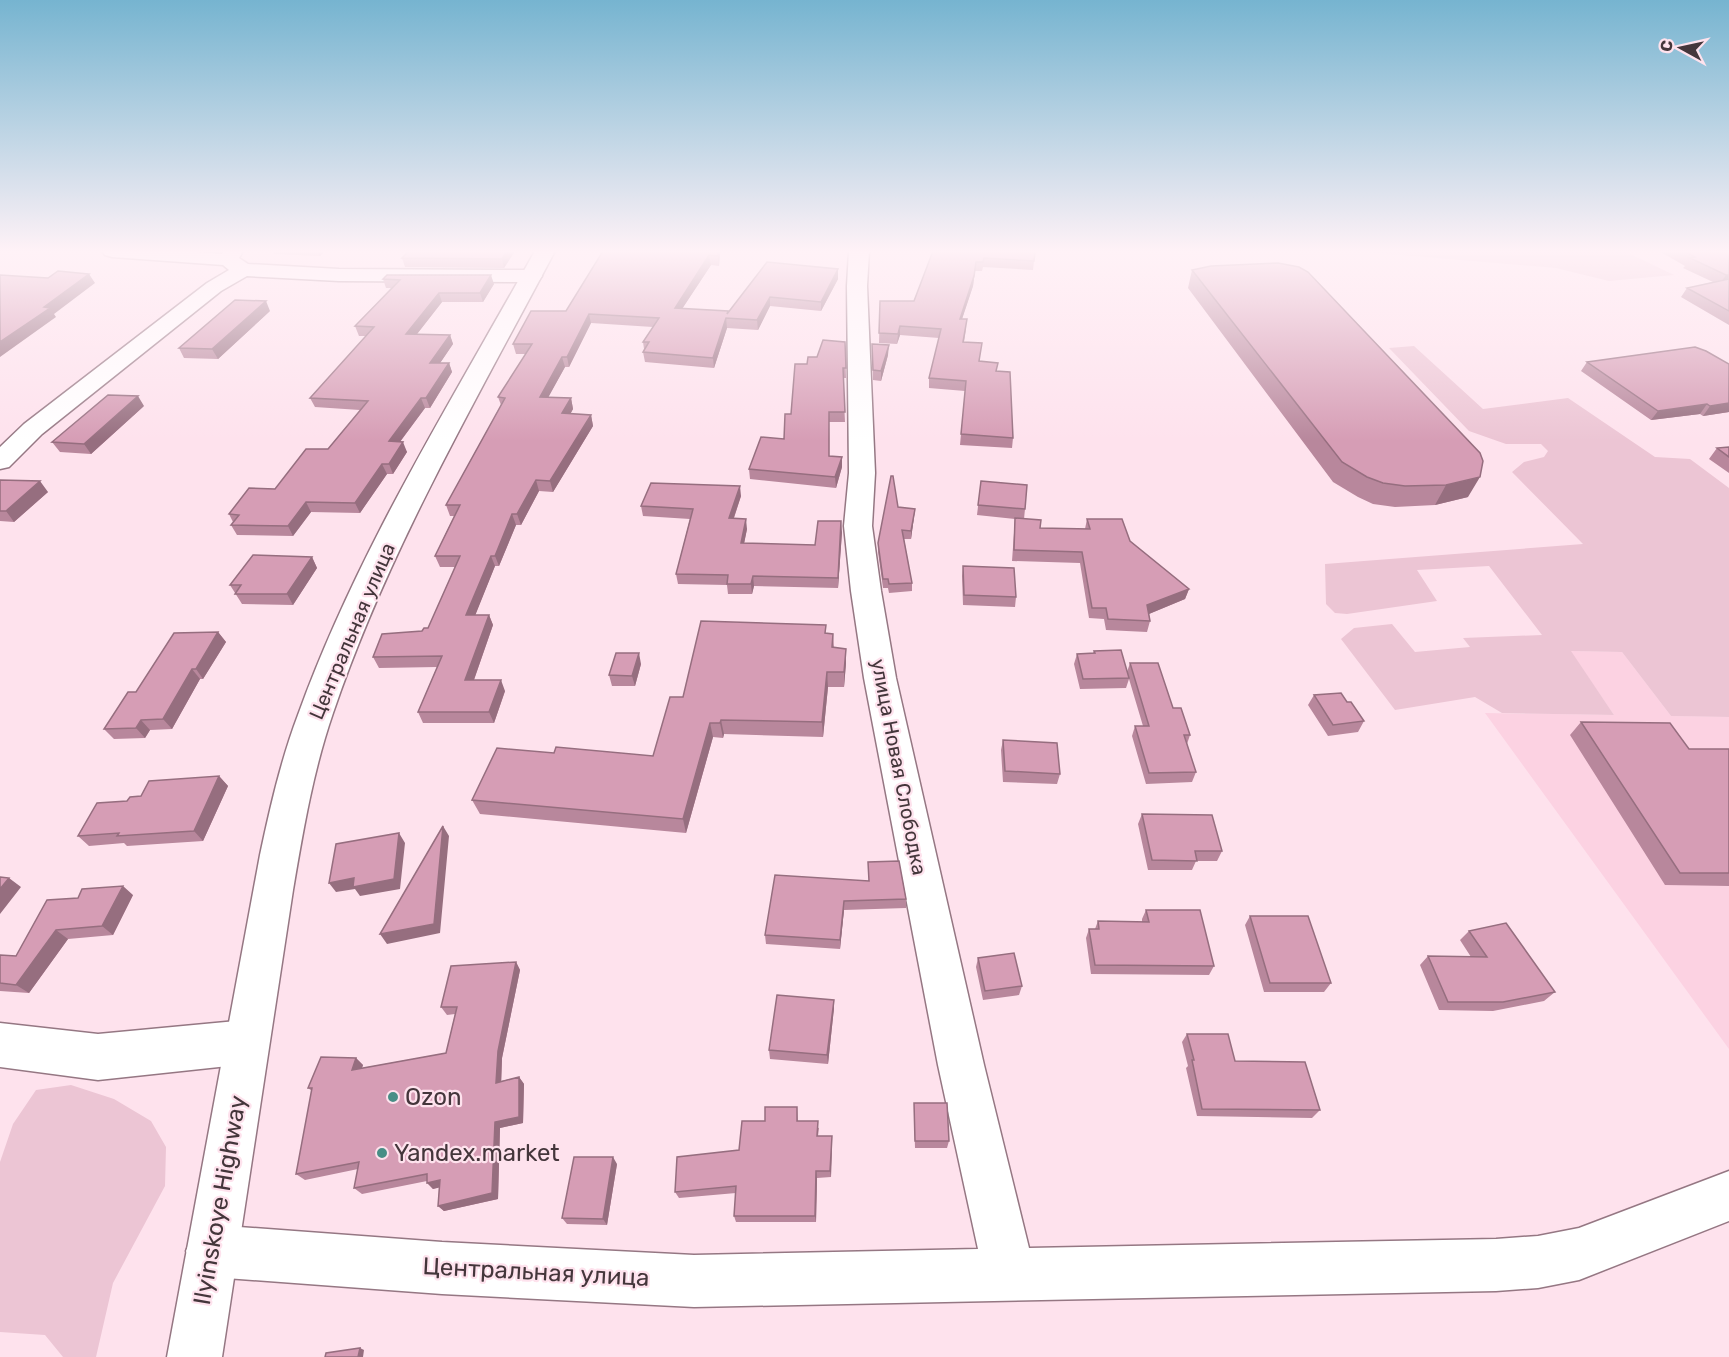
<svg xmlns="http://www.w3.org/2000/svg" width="1729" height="1357" viewBox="0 0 1729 1357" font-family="Rubik,sans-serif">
	<rect width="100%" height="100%" fill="#fee2ed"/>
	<path fill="#fcd2e2" d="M1570 651 1622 652 1671 716 1729 717V1049L1485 713 1614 715Z"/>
	<path fill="#ecc5d4" d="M1353 251H1624L1674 275 1609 281 1556 268Z
		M1414 346 1483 409 1568 398 1655 457 1690 459 1729 488V717L1671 716 1622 652 1571 651 1614 715 1502 713 1475 697 1395 710 1341 639 1354 628 1392 624 1415 652 1470 647 1463 638 1542 635 1489 566 1417 570 1437 601 1347 614 1335 613 1326 604 1325 564 1583 544 1512 472 1524 462 1544 457 1548 451 1541 444H1506L1469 431 1389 348Z
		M71 1085 114 1099 151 1121 166 1147 165 1186 113 1283 96 1357H63L45 1335 0 1332V1162L13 1124 36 1090Z"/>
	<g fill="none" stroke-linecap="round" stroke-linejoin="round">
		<g stroke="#957783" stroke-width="3">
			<path id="minor" d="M102 251H187L222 254 223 251H243L239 258 248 264 339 269 532 270 539 272 542 276 539 280 532 282 339 281 247 276 221 291 42 434 9 467 0 469V447L24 424 207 283 229 270 223 265 112 257 105 255Z
				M849 251H869L867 286 875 473 872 526 881 591 896 678 984 1065 1029 1248 1496 1239 1538 1236 1579 1228 1729 1171V1221L1579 1280 1538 1288 1496 1291 694 1307 442 1294 212 1277 194 1269 186 1251 194 1233 212 1225 442 1242 694 1255 978 1249 938 1065 864 678 851 591 844 526 849 473 847 286Z
				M247 1020 263 1026 269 1042 263 1058 247 1064 98 1080 0 1067V1023L98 1034Z"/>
		</g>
		<g stroke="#957783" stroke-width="3">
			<path id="major" d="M535 251H555C475 402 388 551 333 713 313 771 303 831 293 890L222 1357H167L260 855C270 808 281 760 298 715 357 551 451 402 535 251Z"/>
		</g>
		<use href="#minor" fill="#fff" fill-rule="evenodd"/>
		<use href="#major" fill="#fff" fill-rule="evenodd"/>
	</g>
	<path fill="#b8879c" d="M272 251H325L320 256 274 254Z
		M515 251 504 268 405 267 402 258Z
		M603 251H720L719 266 711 265 682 309 728 313 838 269V279L821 311 770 306 758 330 727 328 714 368 645 362 643 352 644 349 643 342 653 327 591 323 569 367H565L548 397 571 398 573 409 570 414 591 415 593 426 553 492 539 491 521 525H516L499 566H495L475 615H489L493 625 474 680 505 691 494 723H423L418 712 437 667 379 668 373 657 428 628 455 567H440L435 556 454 516H450L446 505 501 405 498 397 526 354H516L513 344 566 311Z
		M933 251 1034 261 1033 270 983 267 982 271H975L973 286 962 319 966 329 964 342 980 361 997 371 1013 438 1012 448 960 445 965 391 929 388V378L939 338 900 335 897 344 879 343 880 301H914Z
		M1659 251H1729V325L1681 297 1687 288 1713 282 1683 268 1685 266Z
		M1192 270 1468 497 1435 505 1395 507 1373 504 1358 497 1333 482 1188 288Z
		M387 275 494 284 483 302H442L417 334 450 335 453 344 440 363H449L452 372 430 408H425L400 442 407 452 393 474H387L360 513 311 512 293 536 237 535 231 525 233 522 229 514 275 489 328 449 360 410 315 407 310 398 366 336H359L355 326 391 288H386L383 279Z
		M270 311 218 359 184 358 179 348Z
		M845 342 846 378H843L845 422H829V456L842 457V467L836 488 750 479 749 469 784 439 791 414 807 364 817 357Z
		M872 344 888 355 881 381 873 380Z
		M1587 362 1729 412 1703 416 1700 414 1651 420 1581 371Z
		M144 406 91 454 60 452 52 442Z
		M1729 447V473L1709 459 1717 448Z
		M0 480 48 492 14 522 0 521Z
		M981 481 1025 509 1024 519 1040 528 1085 529 1087 519 1130 541 1189 589 1185 599 1149 614 1150 621 1147 632 1106 630 1104 619 1089 618 1080 563 1012 561 1015 519 977 515Z
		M741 496 734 518 747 529 744 543 815 545 842 532 838 588 754 586 752 594H728L727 585 678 584 676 574 690 519 643 516 641 506Z
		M898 507 915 509 911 539H904L912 583V591L889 593 888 588H883L878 552V543Z
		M312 557 317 568 293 605 242 604 230 585Z
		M963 566 1016 597 1015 607 963 605 962 576Z
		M218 632 226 642 203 679H200L172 729 150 730 145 738 114 739 104 729 136 692Z
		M826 633 833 634 834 647 846 663 844 687H828L823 737 724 734 723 738 713 737 686 833 480 814 472 800 554 753 653 756 683 697Z
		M1094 651 1127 672 1130 663 1173 708 1190 735 1187 744 1196 772 1192 782 1146 784 1132 736 1135 726H1143L1129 679 1126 688 1080 689 1074 664 1077 654 1093 653Z
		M641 664 635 686H612L609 675Z
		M1314 695 1347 702 1364 721 1358 732 1328 736 1308 705Z
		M1581 722 1689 749H1729V886L1665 885 1570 735Z
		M1003 740 1060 774 1057 784 1003 782 1001 750Z
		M219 776 228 786 203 841 127 846 124 843 89 846 78 836 127 801 141 796Z
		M1142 814 1222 851 1217 861H1196L1192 870H1148L1138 824Z
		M775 875 906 899V908L844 910 840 949 766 944 765 935Z
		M133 895 113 935 68 939 29 993 0 991V955L16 956 78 898Z
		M1146 910 1214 966 1209 975 1091 974 1086 938 1089 929H1095L1098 921 1142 922V919Z
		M1250 916 1331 983 1324 992H1264L1245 925Z
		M1469 931 1555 992 1544 1001 1493 1011 1439 1010 1420 965 1428 956 1471 957 1460 940Z
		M978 958 1022 986 1019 995 983 1000 976 967Z
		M516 962 520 970 502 1058 501 1081 519 1077 524 1084 523 1123 500 1128 498 1199 444 1211 438 1206 439 1187 433 1189 427 1181 362 1194 354 1188 358 1169 305 1180 296 1174 312 1091 308 1088 356 1058 363 1065 362 1068 446 1053 455 1014 447 1015 441 1007Z
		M834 1000V1008L828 1064 770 1059 769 1050Z
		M1187 1034 1235 1061 1320 1110 1312 1118 1197 1116 1186 1068 1188 1066 1182 1042Z
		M914 1103 949 1141 947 1148H915L914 1111Z
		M797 1107 798 1121 819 1128 818 1136H832L831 1177 817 1178 816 1222H736L734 1216 736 1193 679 1198 675 1192 739 1150 765 1121Z
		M617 1164 607 1225 567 1224 562 1218Z"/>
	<path fill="#966e7f" d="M318 251H325L320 256Z
		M507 251H515L504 268 502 259Z
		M718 251H720L719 266 718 256Z
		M709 255 711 265 676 318 675 308Z
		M976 262 973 286 959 328 960 319Z
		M838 269V279L821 311V302Z
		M89 274 95 283 54 314 56 317 0 357V342L44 307Z
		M491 275 494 284 483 302 480 293Z
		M1726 275H1729V284L1719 285Z
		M439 293 442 302 410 343 406 334Z
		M770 297V306L758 330 757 320Z
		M266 301 270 311 218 359 212 349Z
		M589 314 591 323 569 367 567 357Z
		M726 318 727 328 714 368 713 358Z
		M900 326V335L897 344 898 334Z
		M450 335 453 344 434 372 430 363Z
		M889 345 888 355 881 381V371Z
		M562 357 565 367 543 407 540 397Z
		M449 363 452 372 430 408 426 398Z
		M138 396 144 406 91 454 84 444Z
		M421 398 425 408 393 451 389 441Z
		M571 398 573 409 565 424 562 413Z
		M1729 403V412L1703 416 1710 406Z
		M1707 404 1700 414 1651 420 1658 411Z
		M591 415 593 426 553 492 550 481Z
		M403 442 407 452 393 474 389 464Z
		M842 457V467L836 488 835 477Z
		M382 464 387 474 360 513 355 503Z
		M1480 477 1468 497 1435 505 1446 485Z
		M536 480 539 491 521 525 517 514Z
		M40 481 48 492 14 522 6 511Z
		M740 486 741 496 730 529 729 518Z
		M306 502 311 512 293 536 288 526Z
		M915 509 914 517 911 539V531Z
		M512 514 516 525 499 566 495 556Z
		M746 519 747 529 742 554 741 543Z
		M841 521 842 532 838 588V578Z
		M491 556 495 566 471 626 466 615Z
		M312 557 317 568 293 605 287 594Z
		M753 576 754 586 752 594 751 584Z
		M1189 589 1185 599 1144 616 1147 605Z
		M489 615 493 625 470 691 465 680Z
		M218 632 226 642 203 679 196 669Z
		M846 649V663L844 687V672Z
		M639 653 641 664 635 686 632 676Z
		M192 669 200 679 172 729 163 719Z
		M827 672 828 687 823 737 822 722Z
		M501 680 505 691 494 723 489 712Z
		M141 720 150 730 145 738 136 728Z
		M721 720 724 734 723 738 720 723Z
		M710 723 713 737 686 833 683 819Z
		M219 776 228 786 203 841 194 831Z
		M443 826 449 836 440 933 387 944 380 934Z
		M399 833 405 843 400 889 360 896 355 889 336 892 329 883Z
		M9 878 21 887 0 914V889Z
		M123 886 133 895 113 935 102 926Z
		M844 901V910L840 949V940Z
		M56 930 68 939 29 993 16 985Z
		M516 962 520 970 502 1058 501 1089 496 1083 498 1051Z
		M834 1000V1008L828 1064 827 1055Z
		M356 1058 363 1065 359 1076 352 1070Z
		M519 1077 524 1084 523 1123 500 1128 498 1199 444 1211 438 1206 495 1122Z
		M832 1136V1143L831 1177 830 1171Z
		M613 1157 617 1164 607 1225 603 1219Z
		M816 1171 817 1178 816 1222 815 1216Z
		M440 1180 446 1186 433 1189 427 1183Z
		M360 1348 364 1350 363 1357H358Z"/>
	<path fill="#d69db5" stroke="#966e7f" stroke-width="1.5" d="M409 251H507L502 259 402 258Z
		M603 251H718V256L709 255 675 308 728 311 727 314 767 262 838 269 821 302 770 297 757 320 726 318 713 358 643 352 649 342H643L659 318 589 314 567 357H562L540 397 571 398 562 413 591 415 550 481 536 480 517 514H512L495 556H491L466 615H489L465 680H501L489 712H418L442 656 373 657 382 634 422 631 424 628H428L460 556H435L460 505H446L505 398 498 397 532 344H513L531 311H566Z
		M933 251H1035L1034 261 984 258 983 262H976L974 276 960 319H967L963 342 982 343 979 361 998 363 996 371 1010 372 1013 438 961 434 966 381 929 378 941 329 900 326 898 334 879 333 880 301H914Z
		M1683 251H1729V275H1726L1690 258 1695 257Z
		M1278 263 1299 267 1308 272 1480 453 1483 461 1480 477 1446 485 1405 486 1383 483 1367 477 1342 462 1192 270 1211 266Z
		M58 271 89 274 44 307 50 308 0 342V275L48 278Z
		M387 275H491L480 293H439L406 334 450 335 430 363H449L426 398H421L389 441 403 442 389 464H382L355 503 306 502 288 526 231 525 239 515 229 514 249 488 275 489 306 449H328L368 401 310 398 374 327 355 326 400 280 383 279Z
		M1729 279V311L1687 288Z
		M235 300 266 301 212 349 179 348Z
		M823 340 845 342 846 368H843L845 412H829V456L842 457 835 477 749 469 761 437 784 439 785 414H791L795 364H807L808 357H817Z
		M872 344 889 345 881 371 873 370Z
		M1695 347 1706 351 1729 364V403L1710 406 1707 404 1658 411 1587 362Z
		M108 395 138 396 84 444 52 442Z
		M1729 447V457L1717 448Z
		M891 476H893L898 507 915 509 911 531 902 530 912 583 889 584 888 579H883L878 543Z
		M0 480 40 481 6 511H0Z
		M981 481 1027 485 1025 509 978 505Z
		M651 483 740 486 729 518 746 519 741 543 815 545 818 521H841L838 578 753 576 751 584H727L728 575 676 574 693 509 641 506Z
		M1015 518 1041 520 1040 528 1090 529 1087 519H1122L1130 541 1189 589 1147 605 1150 621 1108 619 1106 608H1092L1082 552 1014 550Z
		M253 555 312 557 287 594H235L241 585H230Z
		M963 566 1014 568 1016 597 964 595Z
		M701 621 826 625 825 633 833 634 832 647 846 649 844 672H827L822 722 721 720 720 723H710L683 819 472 800 497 748 554 753 556 747 653 756 670 697H683Z
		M218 632 196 669H192L163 719 141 720 136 728 104 729 128 692H136L174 633Z
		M1121 650 1129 678 1083 679 1077 654 1095 653 1094 651Z
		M616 653H639L632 676 609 675Z
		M1130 663H1158L1173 708H1181L1190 735H1184L1196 772 1149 773 1135 726H1149Z
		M1341 693 1347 702H1351L1364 721 1333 725 1314 695Z
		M1581 722 1670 723 1689 749H1729V873H1680Z
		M1003 740 1057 743 1060 774 1005 771Z
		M219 776 194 831 117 836 119 833 78 836 97 803 127 801 130 797 141 796 149 781Z
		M1142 814 1212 815 1222 851H1195L1197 861 1152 860Z
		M443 826 434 924 380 934Z
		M399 833 394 879 353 887 354 878 329 883 336 844Z
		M899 861 906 899 844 901 840 940 765 935 775 875 869 881 868 862Z
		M0 877 9 878 0 889Z
		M123 886 102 926 56 930 16 985 0 983V955L16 956 47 900 78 898 82 889Z
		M1146 910H1200L1214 966 1095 965 1089 929H1099L1098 921 1149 922Z
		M1250 916H1308L1331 983H1270Z
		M1506 923 1555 992 1503 1002H1448L1428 956 1487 957 1469 931Z
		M1014 953 1022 986 985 991 978 958Z
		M516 962 498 1051 496 1083 519 1077V1117L495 1122 492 1193 438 1206 440 1180 427 1183V1174L354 1188 359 1162 296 1174 312 1088H308L321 1057 356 1058 352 1070 446 1053 457 1007H441L451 966Z
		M777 995 834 1000 827 1055 769 1050Z
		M1187 1034H1228L1235 1061 1305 1062 1320 1110 1202 1109 1192 1060H1194Z
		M914 1103H947L949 1141H915Z
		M765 1107H797V1121H818L817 1136H832L830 1171H816L815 1216H734L736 1186 675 1192 677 1157 739 1150 742 1121H765Z
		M574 1157H613L603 1219 562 1218Z
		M360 1348 358 1357H325L326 1353Z"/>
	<linearGradient id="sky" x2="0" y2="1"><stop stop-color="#76b4d0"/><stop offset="0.57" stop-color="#fff2f7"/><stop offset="1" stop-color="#fff2f7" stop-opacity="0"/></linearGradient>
	<rect width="1729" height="441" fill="url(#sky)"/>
	<g fill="#488e86" stroke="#fee2ed" stroke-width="2">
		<circle cx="393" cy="1097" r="6"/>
		<circle cx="382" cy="1153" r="6"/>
	</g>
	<g text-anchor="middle" stroke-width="4.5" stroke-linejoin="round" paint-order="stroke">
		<g font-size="20" fill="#44363b" stroke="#fee2ed">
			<text transform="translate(352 631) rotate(-67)" y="7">Центральная улица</text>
			<text transform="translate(899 767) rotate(79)" y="7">улица Новая Слободка</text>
		</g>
		<g font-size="24" fill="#44363b" stroke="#fee2ed" text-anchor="start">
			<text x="405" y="1105">Ozon</text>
			<text x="394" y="1161">Yandex.market</text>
		</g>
		<g font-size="24" fill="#44363b" stroke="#fee2ed">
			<text transform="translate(220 1200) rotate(-80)" y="8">Ilyinskoye Highway</text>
			<text transform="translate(536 1272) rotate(3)" y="8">Центральная улица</text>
		</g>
	</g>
	<g transform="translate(1681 48) rotate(278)" stroke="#fee2ed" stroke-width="4.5" paint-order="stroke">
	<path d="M0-4.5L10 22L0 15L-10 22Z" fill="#44363b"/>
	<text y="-9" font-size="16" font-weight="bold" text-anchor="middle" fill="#44363b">С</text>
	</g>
</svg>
